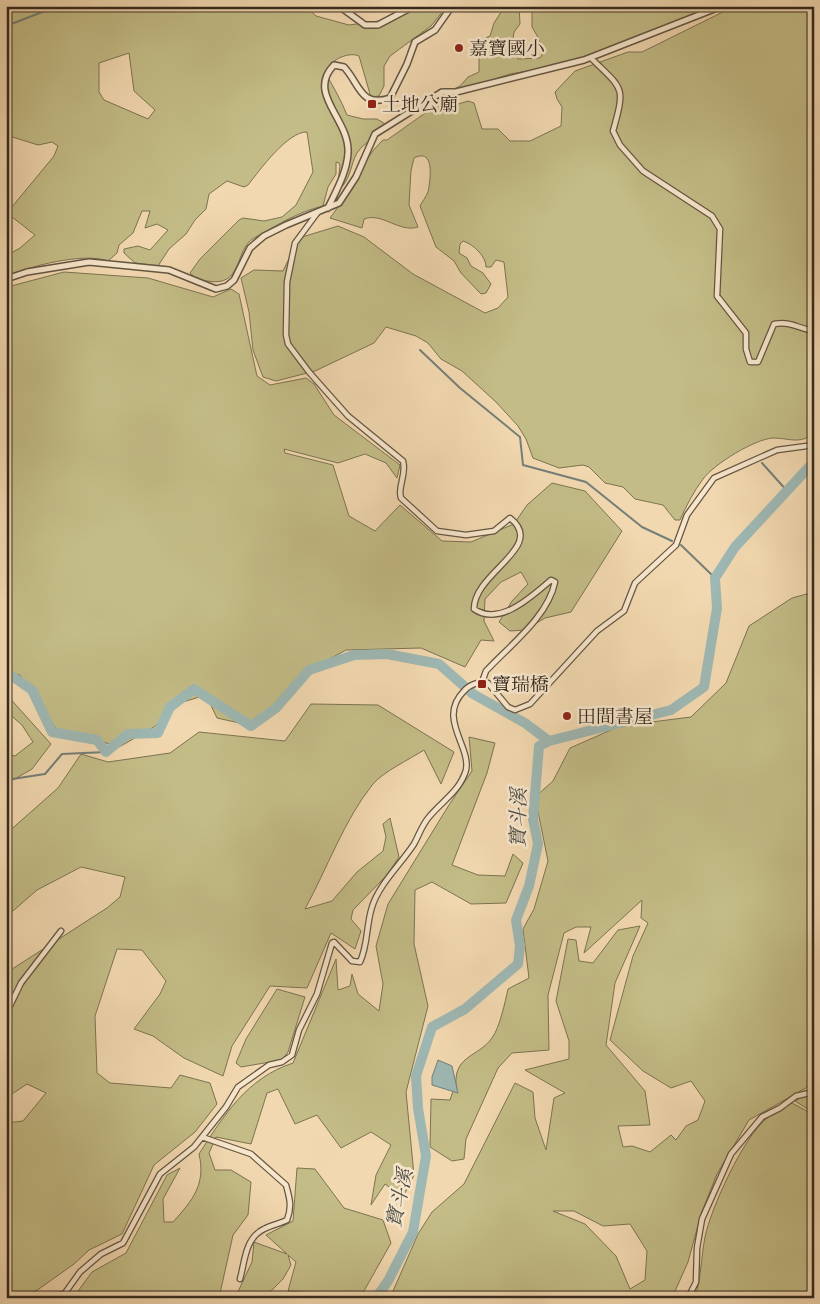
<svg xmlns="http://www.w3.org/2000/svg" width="820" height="1304" viewBox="0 0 820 1304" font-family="'Sorts Mill Goudy','Noto Serif TC',serif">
	<rect width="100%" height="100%" fill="#f2d8b0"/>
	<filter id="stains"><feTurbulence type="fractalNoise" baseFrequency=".004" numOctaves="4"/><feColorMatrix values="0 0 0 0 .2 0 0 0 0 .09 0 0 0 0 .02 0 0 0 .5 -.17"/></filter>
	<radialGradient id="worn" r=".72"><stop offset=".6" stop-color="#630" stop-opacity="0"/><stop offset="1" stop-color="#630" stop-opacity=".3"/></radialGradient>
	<path fill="#c3bc86" stroke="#7c7352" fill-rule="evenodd" d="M6 6H305L316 16 349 25 379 21 397 15 411 6H447L431 26 390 56 384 66V86L379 96 372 97 370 94 359 56C348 51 327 61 326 74 334 88 341 100 347 115L363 119H377L387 125V129C377 138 365 141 357 153 350 165 351 182 337 191L340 166 339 163 336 162V174L328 187 323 206C297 212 276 226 254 238 234 249 244 288 207 281 201 280 195 278 190 273L200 259 239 220 243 218 264 221 282 217 296 205 313 172 307 132C288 131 259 171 248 185L244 187 227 181 209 194 206 209 195 220 186 234 169 249 158 266 135 263 124 253V249L138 246 150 250 168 230 157 224 145 228 150 211H142L133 233 119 245 117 253 108 261C84 252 29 266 6 277V256L20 248 35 235 7 213 54 156 58 146 52 142 38 145 6 135ZM129 53 134 91 155 110 148 119 104 100 99 92V63Z
		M505 6H519L520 24 514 32 513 39 514 50 518 59 540 58 542 55 539 39 532 27V6H718L596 55 545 68 510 74 455 92 452 90 460 86 468 77 479 72V56L470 52 481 40 490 36 494 23Z
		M735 6H814V433C800 445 789 438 773 438 755 439 714 464 703 479 694 491 686 506 680 520H675L663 505 635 499 623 487 605 483 589 467 583 465 559 468 533 458 526 439 518 426 496 402 462 371 441 359 428 343 416 336 386 327 374 343 315 371 276 381 263 377 253 350 249 312 241 278 254 270 283 271 299 238 338 226 364 237 413 274 485 313 498 308 508 297 504 262 496 260 491 267H486C486 256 473 244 463 241L460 244 459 253 467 258 471 266 483 273 491 284 486 293 481 294 461 273 454 261 436 247 420 206C422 202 426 197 428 192 430 182 436 147 414 158L411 171 409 205 418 227C399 233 382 212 364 219L362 228 330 218C349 194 361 160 383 140H387L438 104 449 103 455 105 468 101 474 103 482 129H498L510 141H530L561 126 562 107 557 99 555 92 575 71 628 52H642Z
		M64 272 148 278 213 297 231 289 239 294 257 376 270 385 306 378 314 384 334 415 400 465 397 478 386 463 365 454 338 463 284 449 285 453 333 465 349 516 375 531 400 505 442 541 471 542 514 524 527 505 552 483 585 491 622 531 571 612 545 618 525 630 510 631 499 622 512 601 528 584 521 572 501 582 485 599 484 621 494 641 481 640 465 667 421 648 346 650 311 669 284 698 253 726 217 718 206 695 183 702 154 727 119 747 97 740 61 736 20 675 6 674V289L11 286Z
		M814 592V1079L806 1088 749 1120 717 1174 701 1214 688 1262 672 1298H390L418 1234 432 1212 464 1184 515 1083 533 1092 535 1118 546 1150 554 1098 565 1093 525 1070 569 1059V1041L556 1001 568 939 576 940 579 961 593 963 618 930 640 926 615 983 606 1045 645 1091 650 1125 618 1126 623 1147 632 1146 650 1152 671 1135 676 1140 686 1126 698 1120 705 1101 691 1081 671 1088 643 1071 610 1040 633 956 648 923 641 918 642 900 584 953 591 927H576L564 933 548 995 549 1050 512 1053 498 1068 466 1139 464 1159 452 1161 430 1147 431 1099 450 1100 453 1091 457 1092C450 1055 478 1058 492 1038 500 1027 505 1002 508 989L529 978 523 929 534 909 548 861 535 797 553 781 570 748 620 726 691 717 726 683 749 626 792 598ZM553 1211H574L603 1226 630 1224 647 1251 645 1280 630 1289 616 1256 585 1224Z
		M6 694 51 744 32 769 6 784V754L15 756 33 742 22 725 6 711Z
		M311 704 378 705 454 752 441 784 424 750C410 759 383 772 373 784 344 820 327 869 305 909L332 901 357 872 383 851 386 837 383 824 390 818 399 857 387 875 353 910 351 919 361 931 355 949 331 933 307 988 270 986 232 1046 223 1076 184 1058 153 1036 134 1029 160 994 166 981 142 950 117 949 95 1016 97 1073 110 1083 171 1088 180 1075 210 1083 217 1104 195 1132 154 1165 122 1234 89 1250 74 1264 36 1291 15 1298H6V1123L23 1121 46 1093 27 1084 6 1098V973L107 908 120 897 125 877 81 867 37 890 6 917V834L58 788 81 754 108 762 170 753 199 732 285 741Z
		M469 737 495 743 487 773 452 865 478 875 505 876 513 854 523 863 506 903 471 904 432 882 415 890 414 944 428 1006 406 1092 414 1175 403 1197 385 1184 371 1205 376 1175 391 1145 371 1132 341 1148 317 1115 295 1124 278 1089 267 1093 251 1144 216 1137 209 1153 215 1170H231L251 1182 248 1215 233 1235 219 1298H73L92 1272 126 1253 167 1175 180 1168 163 1199 164 1222H173C193 1200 206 1184 199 1154 224 1115 247 1078 293 1063L336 959 338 990 350 986 352 974 358 994 379 1011 383 984 376 946 388 904 449 805 472 771Z
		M277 989 305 997 288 1052 282 1060 241 1067 236 1063 246 1039Z
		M814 1093V1113L795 1101 806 1094Z
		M792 1103 814 1115V1298H695C701 1278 701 1258 705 1237 711 1208 743 1138 766 1119 774 1112 783 1108 792 1103Z
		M297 1168 315 1169 344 1208 383 1220 391 1243 360 1298C336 1298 313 1292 288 1291L296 1262 288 1255 291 1265 283 1279 264 1298H235L252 1262 254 1242 287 1254 266 1235 293 1221Z"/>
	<path fill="#9eb8b4" stroke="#747f78" d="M438 1060 452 1066 458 1093 432 1085V1077Z"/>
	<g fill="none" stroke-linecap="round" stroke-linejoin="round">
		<path stroke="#747f78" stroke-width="2" d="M61 6 106 9 111 6
			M6 26 58 6
			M420 350 460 388 520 437 523 465 586 482 642 527 672 541
			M762 463 788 492
			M681 545 715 578
			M6 780 45 774 62 754 106 752"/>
		<path stroke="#9eb8b4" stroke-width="10" d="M6 672 32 690 52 732 97 740 106 752 128 734 158 733 170 707 194 689 251 726 276 708 309 670 354 655 387 654 439 664 473 694 525 723 549 741
			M376 1298 388 1281 413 1232 426 1156 418 1108 416 1076 432 1027 465 1009 518 964 520 946 516 920 529 886 538 844 533 819 539 746 549 741 671 710 704 687 717 608 715 578 735 547 809 467 814 466"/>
		<g stroke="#645643" stroke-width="7">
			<path id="minor" d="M591 58C623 90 626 85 613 131L620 145 643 171 712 216 720 229 717 296 746 333V349L750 362H758L774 324C792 321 796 328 814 331
				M318 212 295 243 287 282 286 335 288 344 309 372 348 416 403 461C407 475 397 487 401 498L437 531 466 535 494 531 510 518C547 547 474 572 474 609 500 627 532 596 551 580L555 582C548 617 509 646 486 671L482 682
				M6 1014 21 983 61 931
				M202 1137 251 1154 286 1185C290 1199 292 1207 287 1220 279 1224 271 1225 264 1229 245 1238 245 1261 240 1279
				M51 1298 65 1293 80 1272 101 1254 123 1243 160 1174 194 1147 226 1107 238 1087 269 1065 282 1062 292 1055 299 1030 317 994 332 943 334 942 352 961 360 962C368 945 366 926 372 907 379 884 401 864 414 844 419 835 422 825 429 817 442 801 460 791 466 770 471 746 437 718 464 691 470 684 480 681 488 683L508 707 515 710 530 704 597 631 624 611 635 583 676 545 687 515 714 478 777 450 814 445
				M688 1298 696 1282 697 1248 702 1219 731 1154 762 1117 780 1108 796 1096 814 1092"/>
		</g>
		<g stroke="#645643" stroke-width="8">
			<path id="tertiary" d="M339 6 365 25H378L414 6
				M328 208C336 191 347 172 348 153 350 119 306 94 334 65L344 67C360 84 360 108 390 98L407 64 415 42 435 30 452 6
				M6 279 27 272 89 262 169 270 216 289 227 286 234 280 250 248 264 236 286 225 339 203 356 177 375 134 442 92H456L584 60 722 6"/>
		</g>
		<use href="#minor" stroke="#f7e6cc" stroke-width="4.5"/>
		<use href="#tertiary" stroke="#f7e6cc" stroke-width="5"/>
	</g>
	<g fill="#8f2418" stroke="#f7e6cc" stroke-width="2">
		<circle cx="459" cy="48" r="5"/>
		<rect x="367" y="99" width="10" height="10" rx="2.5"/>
		<rect x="477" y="679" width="10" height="10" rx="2.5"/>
		<circle cx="567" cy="716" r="5"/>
	</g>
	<g text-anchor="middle" stroke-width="5" stroke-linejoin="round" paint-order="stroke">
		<g font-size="19" fill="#342a1f" stroke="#f7e6cc" text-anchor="start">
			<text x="469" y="55">嘉寶國小</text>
			<text x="382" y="111">土地公廟</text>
			<text x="492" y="691">寶瑞橋</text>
			<text x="577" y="723">田間書屋</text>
		</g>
		<g font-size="20" font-style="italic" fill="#4e4e44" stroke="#f7e6cc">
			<text transform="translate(518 818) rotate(-89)" y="7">寶斗溪</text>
			<text transform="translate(399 1198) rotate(-78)" y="7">寶斗溪</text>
		</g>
	</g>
	<rect width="820" height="1304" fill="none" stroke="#f2d8b0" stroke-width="25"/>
	<rect x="8" y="8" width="805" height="1289" fill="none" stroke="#342a1f" stroke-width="2.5"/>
	<rect x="12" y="12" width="795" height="1279" fill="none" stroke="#342a1f"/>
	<rect width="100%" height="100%" filter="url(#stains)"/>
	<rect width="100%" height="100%" fill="url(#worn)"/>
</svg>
